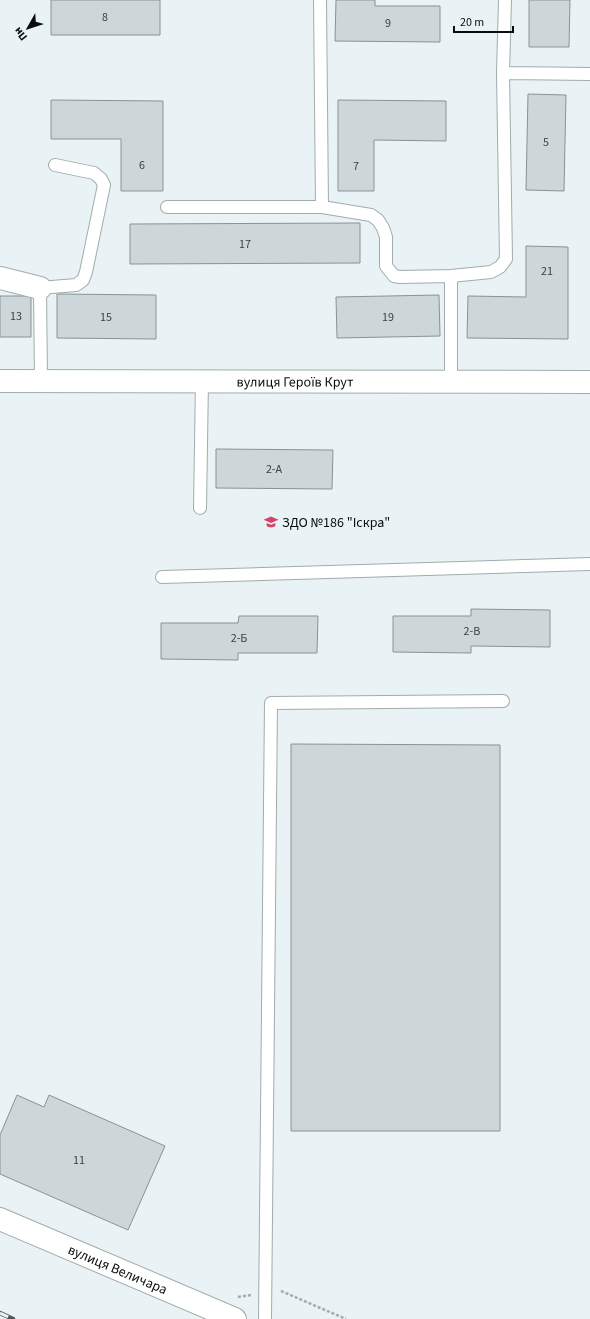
<svg xmlns="http://www.w3.org/2000/svg" width="590" height="1319" viewBox="0 0 590 1319" font-family="'Source Sans 3',sans-serif">
	<rect width="100%" height="100%" fill="#e9f2f5"/>
	<path fill="#cdd6d9" stroke="#899294" d="M51 0H160V35H51Z
		M336 0H375V6H440V42L335 41Z
		M529 0H570L569 47H529Z
		M528 94 566 95 564 191 526 190Z
		M51 100 163 101V191H121V139H51Z
		M338 100 446 101V141L374 140V191H338Z
		M360 223V263L130 264V224Z
		M526 246 568 247V339L467 338 468 296 526 297Z
		M57 294 156 295V339L57 338Z
		M439 295 440 336 337 338 336 297Z
		M0 296H31V337H0Z
		M216 449 333 450 332 489 216 488Z
		M471 609 550 610V647L471 646V653L393 652V616H471Z
		M239 616H318L317 653H238V660L161 659V623H238Z
		M291 744 500 745V1131H291Z
		M17 1095 44 1107 49 1095 165 1146 128 1230 0 1174V1135Z"/>
	<g fill="none" stroke-linecap="round" stroke-linejoin="round">
		<g stroke="#a2abad" stroke-width="14">
			<path id="lane" d="M320 0 322 207
				M503 73 590 74
				M167 207H322L371 215 378 220 383 228 386 237V266L394 276 400 277 451 276
				M41 381 40 288 76 285 83 280 86 272 104 185 101 179 94 173 55 165
				M451 382V276L491 272 500 267 506 259 503 73 505 0
				M200 508 202 380
				M162 577 590 564
				M265 1319 271 703 503 701"/>
		</g>
		<g stroke="#a2abad" stroke-width="24">
			<path id="street" d="M0 278 40 288"/>
		</g>
		<g stroke="#a2abad" stroke-width="24">
			<g id="secondary">
				<path id="s1" d="M0 381 590 382"/>
				<path id="s2" d="M0 1219 235 1319"/>
			</g>
		</g>
		<path stroke="#a3abad" stroke-width="2.5" stroke-dasharray="3 2" stroke-linecap="butt" d="M281 1291 346 1319
			M238 1297 251 1295"/>
		<use href="#lane" stroke="#fff" stroke-width="12"/>
		<use href="#street" stroke="#fff" stroke-width="22"/>
		<use href="#secondary" stroke="#fff" stroke-width="22"/>
		<g stroke="#505557" stroke-width="4.5">
			<path id="rail" d="M0 1313 13 1319"/>
		</g>
		<use href="#rail" stroke="#e9f2f5" stroke-width="3" stroke-dasharray="9" stroke-linecap="butt"/>
	</g>
	<defs>
		<g id="school-bare" transform="scale(1.08)"><path d="M0-5L7-2L0 1L-7-2ZM-4 1L0 2.5L4 1V4Q0 6-4 4Z" fill="#d34469" stroke="#e9f2f5" stroke-width="2.5" paint-order="stroke"/></g>
	</defs>
	<g fill-rule="evenodd">
		<use href="#school-bare" x="271" y="522"/>
	</g>
	<g text-anchor="middle" stroke-width="4" stroke-linejoin="round" paint-order="stroke">
		<g font-size="12" fill="#3a3e40">
			<text x="105" y="21">8</text>
			<text x="388" y="27">9</text>
			<text x="546" y="146">5</text>
			<text x="142" y="169">6</text>
			<text x="356" y="170">7</text>
			<text x="245" y="248">17</text>
			<text x="547" y="275">21</text>
			<text x="16" y="320">13</text>
			<text x="106" y="321">15</text>
			<text x="388" y="321">19</text>
			<text x="274" y="473">2-А</text>
			<text x="472" y="635">2-В</text>
			<text x="239" y="642">2-Б</text>
			<text x="79" y="1164">11</text>
		</g>
		<g font-size="14" fill="#090c0d" stroke="#e9f2f5">
			<text dy="5" stroke="none"><textPath href="#s1" startOffset="295">вулиця Героїв Крут</textPath></text>
			<text dy="5" stroke="none"><textPath href="#s2" startOffset="128">вулиця Величара</textPath></text>
		</g>
		<g font-size="14" fill="#090c0d" stroke="#e9f2f5" text-anchor="start">
			<text x="282" y="527">ЗДО №186 "Іскра"</text>
		</g>
	</g>
	<g transform="translate(28 28) rotate(231)" stroke="#e9f2f5" stroke-width="3" paint-order="stroke">
	<path d="M0-3L7 15L0 10L-7 15Z" fill="#090c0d"/>
	<text y="-6" font-size="11" font-weight="bold" text-anchor="middle" fill="#090c0d">Пн</text>
	</g>
	<path d="M454 26v6h59v-6" fill="none" stroke="#090c0d" stroke-width="2"/>
	<text x="460" y="26" font-size="12" fill="#090c0d" stroke="#e9f2f5" stroke-width="3" paint-order="stroke">20 m</text>
</svg>
